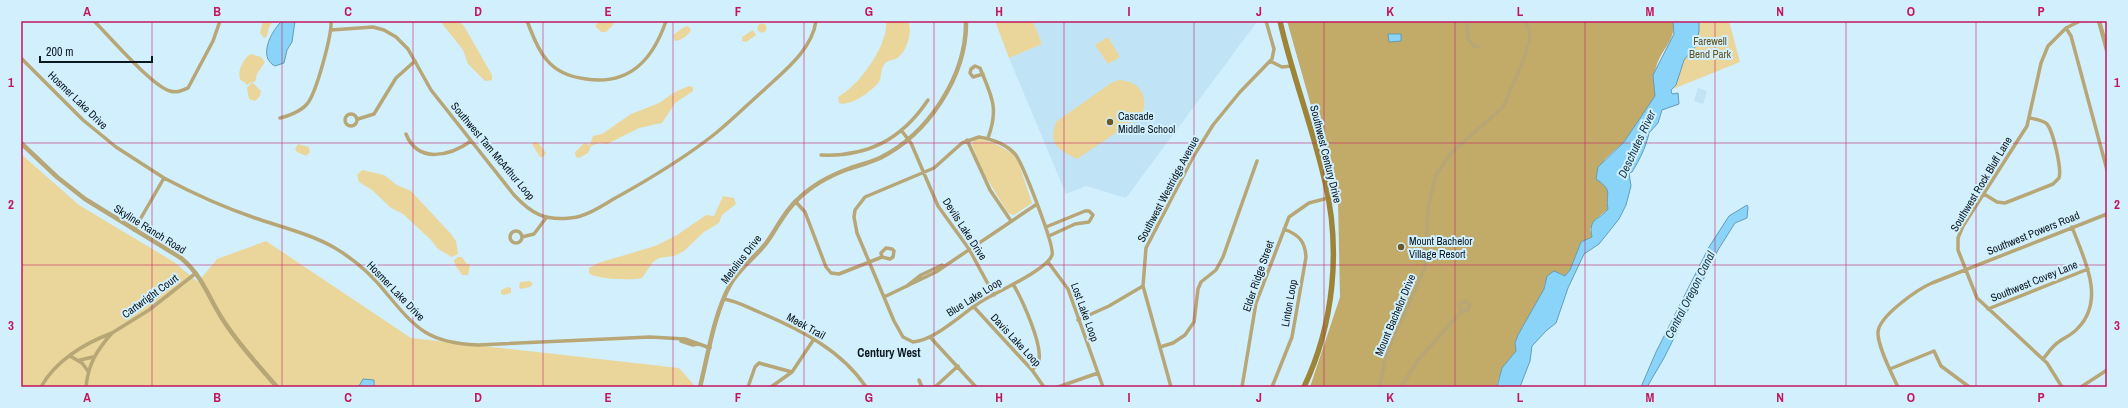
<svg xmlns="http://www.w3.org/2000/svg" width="2128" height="408" viewBox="0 0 2128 408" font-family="'Archivo Narrow',sans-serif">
	<rect width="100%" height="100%" fill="#d2effe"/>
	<path fill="#c0e4f6" d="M1033 21H1257V22L1126 198 1086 186 1066 194 1009 58 1042 44Z
		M1698 88 1707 91 1703 104 1694 101Z"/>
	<path fill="#ead69b" d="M263 21H273L269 27 267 36 264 38 260 33Z
		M440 21H459L464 26 492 75V80L485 81 468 64 463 50Z
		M599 21H612L614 24 606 32H601L595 26Z
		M886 21H908C913 31 907 52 897 58 893 61 887 59 884 65 880 70 882 77 879 82 872 91 850 107 839 103L838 97C859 86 889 44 886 21Z
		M995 21H1033L1042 44 1009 58Z
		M1691 21H1729L1740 62 1668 91Z
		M757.5 28a4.5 4.5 0 1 1 9 0a4.5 4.5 0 1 1-9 0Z
		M688 26 691 30C689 35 680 41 675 41L673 35 684 27Z
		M753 30 756 35 746 42 742 41V37Z
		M1108 37 1120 57 1108 64 1095 45Z
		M251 54 261 57 265 62 257 74 255 82H251L247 85C245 82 242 82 240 79 237 71 244 57 251 54Z
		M1119 80C1140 81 1150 97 1141 116L1077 159C1059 150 1046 143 1057 121L1111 83Z
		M252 82 261 91 260 96 255 101 249 99 247 88Z
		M689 86 693 87V91L675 103 662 123 639 128 607 144 599 143 591 146 588 153 579 158 576 157 575 152 584 143 590 145 593 136 602 134 631 114 659 103 675 92Z
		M980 139 994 143 1012 153 1019 164 1032 203 1014 215 1008 213 984 174 972 145 974 140Z
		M535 142 539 144 546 153 543 157H540L532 144Z
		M298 144 309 147 310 152 306 156 297 152 295 149Z
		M21 154 79 205 174 262 198 282 217 259 266 241 411 338 679 368 696 387H21Z
		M362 170 384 175 397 185 411 191 451 234 456 241 458 254 452 257 438 249 430 239 403 214 391 208 372 190 359 182 357 175Z
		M723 196 734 198 736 204 722 215 719 223 704 232 684 251 674 256 659 258 653 262 642 278C633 281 594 279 589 273V268L598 263 655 246 677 235 706 215 714 216Z
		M458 257H462L466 263 470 265 468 275H462C460 271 454 265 454 260Z
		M530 281 533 284 530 287 521 289 519 287 520 282Z
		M508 287 511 288V293L504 295 501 294V290Z"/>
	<path fill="#c2ab69" d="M1287 21H1673C1677 38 1662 49 1657 64 1653 75 1655 85 1655 96L1624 142 1605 159 1596 179C1615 191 1605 193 1608 209L1596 219 1590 229 1592 237 1581 242 1570 270 1565 276 1559 273 1545 283 1544 289 1518 335 1515 343 1517 351C1507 359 1498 374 1497 387H1310L1340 297 1338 201Z"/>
	<path fill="#89d4f8" stroke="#639cb7" d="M282 21H295L292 42 287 50 284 63 275 66C257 57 272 30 282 21Z
		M1673 21H1699V31L1696 46 1684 60 1676 85 1671 90 1672 94 1678 93 1679 104 1662 110 1658 123 1649 133C1646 147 1640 159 1632 172L1629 173 1631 186 1626 205 1619 219 1599 244 1584 254 1568 288 1556 323 1546 331 1532 346 1530 361 1520 387H1497L1502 368 1516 351 1515 343 1518 335 1544 289 1547 276 1554 271 1565 276 1570 270 1581 242 1592 237C1588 217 1599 221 1608 209 1605 193 1614 191 1596 179L1598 167 1624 142 1655 96 1653 75 1674 34Z
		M1388 34H1401V41L1389 42Z
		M1747 205 1748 207 1747 218 1735 223 1718 250 1664 358 1647 387H1641L1656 352 1709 247 1729 216Z
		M363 379 374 380V385L377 387H356L359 386Z"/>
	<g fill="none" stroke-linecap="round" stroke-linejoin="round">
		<path stroke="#b7a676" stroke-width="3.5" d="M94 21C109 36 152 86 170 91 177 93 181 91 188 88L213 41 220 21
			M527 21C532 33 537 49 546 59 556 72 570 77 586 79 630 86 653 59 666 21
			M1467 21 1468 39 1474 46 1479 47
			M2066 28 2071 36 2107 170
			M331 30 373 27 384 30 396 37 408 49 431 90 514 195C531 213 544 221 570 218 587 217 604 204 619 196 653 177 686 157 716 133 733 119 748 104 764 90 784 71 812 50 816 21
			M21 58 83 120 116 147 164 178
			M1270 61 1282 67 1292 66
			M983 74 973 77 970 73 971 69 975 66 980 68C992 97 999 108 988 138
			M345 120a6 6 0 1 1 12 0a6 6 0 1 1-12 0Z
			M280 118C289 116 301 111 307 104 316 94 332 35 331 21
			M358 119 374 114 396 78 415 61
			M901 130 911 143 938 206 969 249 994 295
			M406 134C418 164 450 156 471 141
			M979 137C991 139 1006 144 1015 154 1022 162 1055 246 1052 255 1048 269 997 292 982 301 962 313 936 340 913 342L903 337 894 321 857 233 854 217 855 210 865 197 934 168 962 143Z
			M967 140 990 190 1011 221
			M821 155C868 157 902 139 928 100
			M1984 194 1997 202 2005 203 2053 184 2059 178C2062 169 2053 131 2047 124 2043 120 2035 119 2030 118
			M795 201 805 212 826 267 831 273 839 274 882 257 890 259 893 257 894 251 892 249 886 248 881 253 882 257
			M1046 227 1085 211H1089L1093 215 1089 222 1075 224 1049 236
			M134 230 164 178C194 194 223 207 255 218 281 227 311 234 335 248 355 260 373 276 387 294 417 330 429 343 478 345L650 337 685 339 710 348
			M510 237a6 6 0 1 1 12 0a6 6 0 1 1-12 0Z
			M522 237 534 234 546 218
			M1048 262 1068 289 1103 387
			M1013 284C1022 299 1042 343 1039 360 1038 364 1035 367 1032 370
			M907 286 921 275 942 265
			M884 297 936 272 1037 204
			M724 299C737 301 749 308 761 313 801 330 841 350 866 387
			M973 306 1032 370 1044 387
			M1988 309 2088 269
			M1078 320 1109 306 1143 286
			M112 333 149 310 196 273
			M930 337 976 387
			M681 341 693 345 698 344
			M1160 347 1173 343 1185 335 1194 322 1198 289 1201 282 1216 270 1223 257 1257 161
			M70 356 82 363 88 371
			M2043 359C2048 353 2053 345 2060 341 2066 337 2073 334 2078 328 2106 299 2084 259 2072 227
			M80 360 93 357
			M1890 369 1934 351 1941 366 1968 386 1965 387
			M919 380 922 387
			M41 387C55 361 85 343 112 333 97 350 88 364 86 387
			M748 387 755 367 759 363 792 372
			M771 387 792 372 814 339
			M935 387 958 366
			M1058 387 1098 373
			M1171 387 1143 286 1146 248 1193 157 1213 125 1240 92 1272 59 1274 49 1266 21
			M1242 387 1256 303 1289 217 1309 203 1328 198
			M1272 387 1292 337 1306 257C1305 241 1299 235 1284 229
			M1379 387 1388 349 1425 268 1428 208 1436 175 1450 154 1503 107 1522 64 1530 40 1529 28 1525 21
			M1401 387 1418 360 1461 312 1468 310 1470 305 1465 301 1460 304 1461 312
			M1898 387C1892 374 1877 345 1878 332 1879 316 1918 289 1932 283L2107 214
			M2062 387 2047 363 1977 298 1958 250V238L1963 226 2027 126 2041 63 2048 46 2066 28 2080 21
			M2081 387 2107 370"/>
		<path stroke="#b7a676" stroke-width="4.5" d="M2099 21 2107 50
			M21 143 57 177 85 199 181 258C204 277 209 300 225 323 240 346 259 366 277 387
			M700 387C708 355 714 314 730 285 739 268 756 257 767 242 777 228 784 212 797 200 811 186 829 176 848 169 859 165 869 163 880 158 928 134 967 76 966 21"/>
		<path stroke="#9e8436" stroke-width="5.5" d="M1280 21C1292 75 1313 128 1325 182 1341 249 1334 324 1304 387"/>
	</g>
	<path fill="none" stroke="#c2185b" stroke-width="1" stroke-opacity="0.55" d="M152 21V387M282 21V387M413 21V387M543 21V387M673 21V387M804 21V387M934 21V387M1064 21V387M1194 21V387M1324 21V387M1455 21V387M1585 21V387M1715 21V387M1846 21V387M1976 21V387M21 143H2107M21 265H2107"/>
	<g fill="#6b5a28" stroke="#d2effe" stroke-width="1.5">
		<circle cx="1110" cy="122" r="4"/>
		<circle cx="1401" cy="247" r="4"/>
	</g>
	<g text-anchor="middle" stroke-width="4" stroke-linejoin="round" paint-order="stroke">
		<g font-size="11" fill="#62521f" stroke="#d2effe">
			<text x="1710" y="45">Farewell<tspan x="1710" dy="13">Bend Park</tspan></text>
		</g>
		<g font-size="11" fill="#0b181f" stroke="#d2effe">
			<text transform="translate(78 100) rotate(44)" y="4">Hosmer Lake Drive</text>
			<text transform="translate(493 151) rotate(50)" y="4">Southwest Tam McArthur Loop</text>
			<text transform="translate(1326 154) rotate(76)" y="4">Southwest Century Drive</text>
			<text transform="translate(1981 184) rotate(-59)" y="4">Southwest Rock Bluff Lane</text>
			<text transform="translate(1168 189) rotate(-62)" y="4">Southwest Westridge Avenue</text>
			<text transform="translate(150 229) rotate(32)" y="4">Skyline Ranch Road</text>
			<text transform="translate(965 229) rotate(57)" y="4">Devils Lake Drive</text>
			<text transform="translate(2033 233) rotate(-22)" y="4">Southwest Powers Road</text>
			<text transform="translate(741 259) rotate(-52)" y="4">Metolius Drive</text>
			<text transform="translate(1258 276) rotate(-71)" y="4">Elder Ridge Street</text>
			<text transform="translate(2034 281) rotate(-22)" y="4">Southwest Covey Lane</text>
			<text transform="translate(396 291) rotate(46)" y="4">Hosmer Lake Drive</text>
			<text transform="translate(150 296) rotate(-36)" y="4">Cartwright Court</text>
			<text transform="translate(974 297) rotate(-32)" y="4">Blue Lake Loop</text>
			<text transform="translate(1289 303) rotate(-80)" y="4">Linton Loop</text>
			<text transform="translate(1085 312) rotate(70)" y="4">Lost Lake Loop</text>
			<text transform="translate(1395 315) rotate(-67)" y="4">Mount Bachelor Drive</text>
			<text transform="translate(806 326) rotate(29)" y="4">Meek Trail</text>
			<text transform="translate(1016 340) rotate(47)" y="4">Davis Lake Loop</text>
		</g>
		<g font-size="11" fill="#0b181f" stroke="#d2effe" text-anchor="start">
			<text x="1118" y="120">Cascade<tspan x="1118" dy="13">Middle School</tspan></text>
			<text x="1409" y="245">Mount Bachelor<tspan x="1409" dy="13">Village Resort</tspan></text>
		</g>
		<g font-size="12" font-style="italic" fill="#153847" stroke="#d2effe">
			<text transform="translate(1637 144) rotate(-65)" y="4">Deschutes River</text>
			<text transform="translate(1690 295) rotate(-63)" y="4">Central Oregon Canal</text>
		</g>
		<g font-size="12" font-weight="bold" fill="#0b181f" stroke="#d2effe">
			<text x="889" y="357">Century West</text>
		</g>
	</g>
	<rect width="2128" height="408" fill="none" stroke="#d2effe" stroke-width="44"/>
	<path d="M40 56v6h112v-6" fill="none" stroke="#0b181f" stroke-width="2"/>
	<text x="46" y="56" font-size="12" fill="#0b181f" stroke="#d2effe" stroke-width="3" paint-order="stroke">200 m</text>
	<rect x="22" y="22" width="2084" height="364" fill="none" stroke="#c2185b" stroke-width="1.5"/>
	<g font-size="13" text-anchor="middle" font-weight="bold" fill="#c2185b">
		<text x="87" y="16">A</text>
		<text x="217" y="16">B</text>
		<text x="348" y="16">C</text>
		<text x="478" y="16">D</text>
		<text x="608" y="16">E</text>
		<text x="738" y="16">F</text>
		<text x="869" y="16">G</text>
		<text x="999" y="16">H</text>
		<text x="1129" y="16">I</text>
		<text x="1259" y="16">J</text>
		<text x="1390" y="16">K</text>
		<text x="1520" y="16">L</text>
		<text x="1650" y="16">M</text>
		<text x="1780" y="16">N</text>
		<text x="1911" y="16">O</text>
		<text x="2041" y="16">P</text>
		<text x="11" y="87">1</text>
		<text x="2117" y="87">1</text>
		<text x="11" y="209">2</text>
		<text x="2117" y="209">2</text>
		<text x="11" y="330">3</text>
		<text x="2117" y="330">3</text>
		<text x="87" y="402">A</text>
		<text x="217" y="402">B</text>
		<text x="348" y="402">C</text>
		<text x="478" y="402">D</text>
		<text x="608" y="402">E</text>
		<text x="738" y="402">F</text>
		<text x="869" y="402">G</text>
		<text x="999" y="402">H</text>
		<text x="1129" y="402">I</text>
		<text x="1259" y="402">J</text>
		<text x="1390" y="402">K</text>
		<text x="1520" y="402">L</text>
		<text x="1650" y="402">M</text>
		<text x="1780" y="402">N</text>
		<text x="1911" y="402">O</text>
		<text x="2041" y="402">P</text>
	</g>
</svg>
